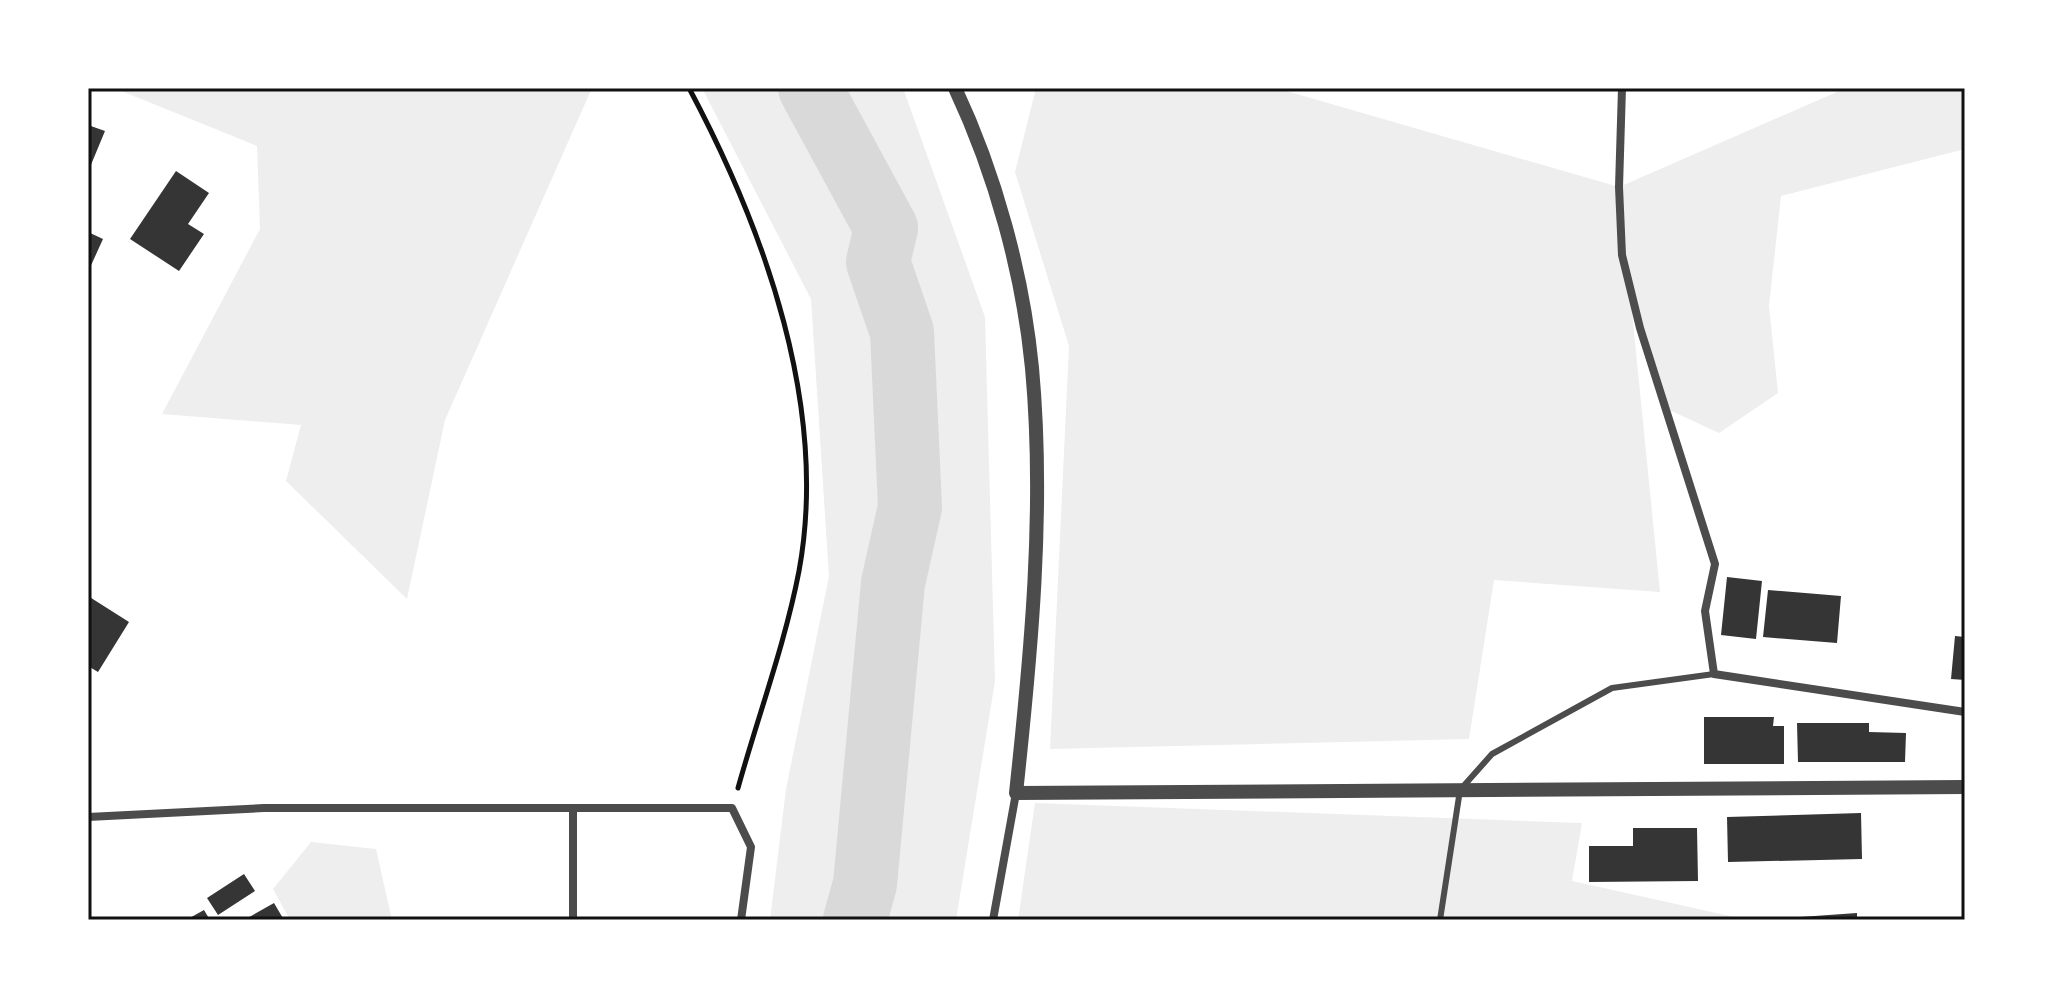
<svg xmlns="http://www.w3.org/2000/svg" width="2053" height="1008" viewBox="0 0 2053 1008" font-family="Roboto,sans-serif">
	<rect width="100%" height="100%" fill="#fff"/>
	<path fill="#eee" d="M114 88H592L445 420 407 599 286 481 301 425 162 414 260 229 257 146Z
		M702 88H903L985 317 995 681 956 920H770L786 789 829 576 811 299Z
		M1036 88H1276L1619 187 1846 88H1965V149L1781 196 1769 306 1778 393 1719 433 1665 408 1629 282 1660 592 1494 580 1469 739 1050 749 1069 346 1015 172Z
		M1035 803 1582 823 1572 881 1748 920H1018Z
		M311 842 376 849 392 920H290L273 889Z"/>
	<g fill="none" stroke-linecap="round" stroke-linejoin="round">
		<path stroke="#d9d9d9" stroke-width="64" d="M810 88 886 228 878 262 902 332 910 507 893 583 865 884 855 920"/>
	</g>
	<path fill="#353535" d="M88 125 105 131 88 172Z
		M176 171 209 193 188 224 204 234 179 271 130 239Z
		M88 232 103 239 88 272Z
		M1727 577 1762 581 1756 639 1721 635Z
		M1768 590 1841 596 1837 643 1763 637Z
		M88 596 129 622 98 672 88 666Z
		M1955 636 1965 637V680L1951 679Z
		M1704 717H1774L1773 726H1784V764H1704Z
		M1797 723H1869V732L1906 733 1905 762H1798Z
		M1861 813 1862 859 1728 862 1727 817Z
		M1633 828H1697L1698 881 1589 882V846H1633Z
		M244 874 255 891 218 915 207 898Z
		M274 903 284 920H244Z
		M204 910 210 920H186Z
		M1857 913V920H1786V918Z"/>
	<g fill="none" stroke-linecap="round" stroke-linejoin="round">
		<path stroke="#111" stroke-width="5" d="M689 88C765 231 829 408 799 571 785 644 758 716 738 788"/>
		<path stroke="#4c4c4c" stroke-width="6" d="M1440 920 1460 790 1492 754 1612 688 1714 674"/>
		<path stroke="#4c4c4c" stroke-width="8" d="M1622 88 1619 187 1622 255 1640 328 1715 564 1705 611 1714 674 1965 712
			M573 808V920
			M88 817 264 808H732L751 847 741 920
			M993 920 1016 793"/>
		<path stroke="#4c4c4c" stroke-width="14" d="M955 88C995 173 1023 274 1032 368 1045 508 1031 654 1016 793L1965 787"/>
	</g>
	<rect width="2053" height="1008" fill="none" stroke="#ffffff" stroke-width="180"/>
	<rect x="90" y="90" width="1873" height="828" fill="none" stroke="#111" stroke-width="3"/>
</svg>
